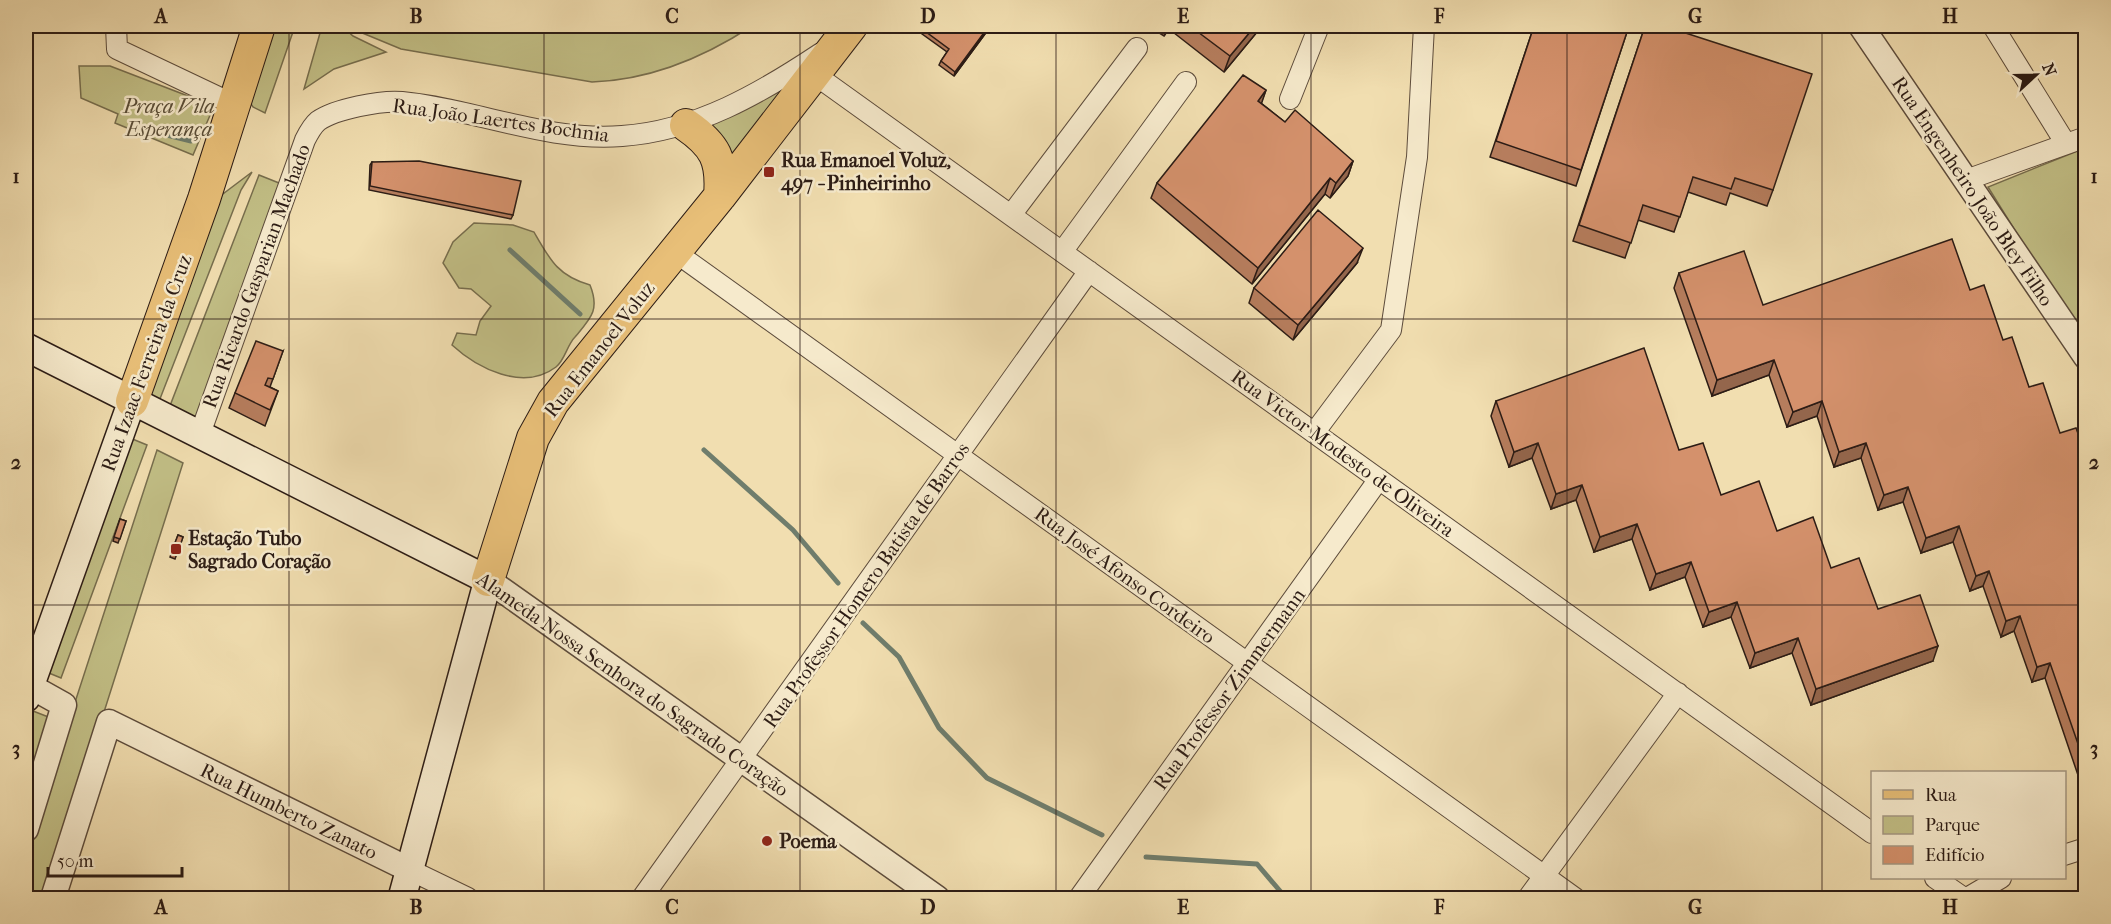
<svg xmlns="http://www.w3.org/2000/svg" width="2111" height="924" viewBox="0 0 2111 924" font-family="'IM FELL French Canon',serif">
	<rect width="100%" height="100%" fill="#f1deb0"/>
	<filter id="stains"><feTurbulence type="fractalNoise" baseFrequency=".00333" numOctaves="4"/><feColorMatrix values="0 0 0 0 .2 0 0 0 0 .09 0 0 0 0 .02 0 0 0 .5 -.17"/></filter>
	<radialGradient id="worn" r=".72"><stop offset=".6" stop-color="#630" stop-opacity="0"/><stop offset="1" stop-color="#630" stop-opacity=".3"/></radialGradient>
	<path fill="#c2bf86" stroke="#776e4e" stroke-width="1.5" d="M271 26H295L265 113 253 107 249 101Z
		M322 26H342L353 36 386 52 334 69 304 89Z
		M352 26H752C703 58 651 80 592 82L401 49 360 32Z
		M110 66 214 106 193 155 115 123 118 114 81 98 79 66Z
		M790 79 726 179 701 126Z
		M2085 148V343L1988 187Z
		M252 172 241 190 158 404 141 395 215 200Z
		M259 175 289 187 196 425 168 411Z
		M474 223 513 225 534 232C550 260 558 276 590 285 600 310 591 318 575 337 567 345 565 360 556 367 523 392 477 368 452 345L457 333 476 335 480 321 491 306 471 289 459 288 443 263 453 242Z
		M130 438 147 445 61 678 44 671Z
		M157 450 183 463 45 898H26V853Z
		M33 711 51 718 26 796V732Z"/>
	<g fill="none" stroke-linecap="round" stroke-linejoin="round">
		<path stroke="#6f7d6c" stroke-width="5" d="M159 133 191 141
			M510 250 580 314
			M704 450 793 530 838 583
			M863 623 899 657 939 728 987 778 1102 835
			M1146 857 1257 864 1286 898"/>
		<g stroke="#5d4c3c" stroke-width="22">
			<path id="minor" d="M116 26 117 49 233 104
				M1993 26 2066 144
				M814 74 1872 833
				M1290 99 1319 26
				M1966 180 2086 137
				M1011 215 1137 48
				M675 252 1575 898
				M1062 252 1186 82
				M1314 433 1391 330 1417 157 1424 26
				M200 434 305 140C308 134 312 126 318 121 335 109 381 100 402 102 475 109 547 142 622 136 696 131 761 93 821 53
				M2064 855 2086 848
				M410 870 468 898
				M1935 878 1964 898
				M642 898 1089 271
				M1079 898 1379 479
				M1528 898 1678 693
				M1967 898 2001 878"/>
		</g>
		<g stroke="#5d4c3c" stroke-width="27">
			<path id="tertiary" d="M1861 26 2086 357
				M488 580 937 898
				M26 829 64 705 30 686
				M53 898 109 722 410 870"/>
		</g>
		<g stroke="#2c1c15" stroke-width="30">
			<path id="secondary" d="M26 347 488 580 402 898
				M26 698 132 401"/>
		</g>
		<g stroke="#2c1c15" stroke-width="34">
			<path id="primary" d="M686 125C715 145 723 160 720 196
				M132 401 204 199 259 26
				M488 580 533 438 553 402 720 196 851 26"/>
		</g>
		<use href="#minor" stroke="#f6eacc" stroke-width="20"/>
		<use href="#tertiary" stroke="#f6eacc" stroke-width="24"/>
		<use href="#secondary" stroke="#f6eacc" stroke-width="27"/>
		<use href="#primary" stroke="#e8bf78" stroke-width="32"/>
	</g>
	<path fill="#b67d5d" stroke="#2c1c15" stroke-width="1.5" d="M911 26H952L958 30 985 34 954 76 939 65 941 61 947 52Z
		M1148 26H1262L1224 72 1169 29 1164 36Z
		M1534 26H1629L1576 186 1490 157Z
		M1645 26 1773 190 1767 206 1730 193 1726 205 1688 192 1674 232 1638 220 1625 258 1573 241Z
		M1266 90 1261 103 1285 122 1353 161 1348 176 1330 198 1325 194 1252 284 1151 198 1157 183Z
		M372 162 513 215 511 219 369 190 370 165Z
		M1357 263 1293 340 1249 303 1254 288Z
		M1679 273 1763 305 1970 290 2003 340 2029 387 2060 433 2085 453V779L2080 781 2045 678 2032 682 2014 631 2001 637 1983 586 1970 591 1953 542 1921 553 1903 502 1878 510 1861 458 1834 467 1817 416 1787 427 1769 375 1712 396 1674 288Z
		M283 351 270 387 278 391 265 426 229 408 235 393Z
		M1496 401 1679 450 1721 495 1777 531 1831 568 1878 609 1933 661 1811 705 1792 653 1750 668 1731 617 1703 627 1685 577 1650 590 1632 539 1594 552 1576 500 1551 509 1532 458 1509 467 1491 416Z
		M120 519 126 521 118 543 113 541Z
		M178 535 183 537 175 559 170 557Z"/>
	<path fill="#94664c" stroke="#2c1c15" stroke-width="1.5" d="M1168 26H1170L1164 36Z
		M1255 26H1262L1224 72 1230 56Z
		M986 30 985 34 954 76 955 72Z
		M1266 90 1261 105 1258 101Z
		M1353 161 1348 176 1330 198 1336 183Z
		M1330 178 1325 194 1252 284 1258 268Z
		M1363 248 1357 263 1293 340 1298 325Z
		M1774 360 1769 375 1712 396 1717 380Z
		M1822 401 1817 416 1787 427 1793 412Z
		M1538 443 1532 458 1509 467 1514 452Z
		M1866 443 1861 458 1834 467 1839 452Z
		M1582 485 1576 500 1551 509 1556 494Z
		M1908 487 1903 502 1878 510 1884 495Z
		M1637 524 1632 539 1594 552 1600 537Z
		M1959 526 1953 542 1921 553 1926 538Z
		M1691 562 1685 577 1650 590 1656 574Z
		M1989 571 1983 586 1970 591 1976 576Z
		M1737 602 1731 617 1703 627 1709 612Z
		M2020 616 2014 631 2001 637 2006 621Z
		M1798 638 1792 653 1750 668 1755 653Z
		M1938 646 1933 661 1811 705 1816 689Z
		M2050 663 2045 678 2032 682 2037 667Z
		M2085 767V779L2080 781Z"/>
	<path fill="#d4916c" stroke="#2c1c15" stroke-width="1.5" d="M918 26H952L958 30 962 26H980L986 30 955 72 941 61 949 49Z
		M1190 26H1255L1230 56Z
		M1534 26H1629L1581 170 1496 141Z
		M1645 26H1664L1812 74 1773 190 1735 178 1731 189 1693 177 1680 217 1643 205 1631 243 1579 225Z
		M1243 75 1266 90 1258 101 1285 122 1295 110 1353 161 1336 183 1330 178 1258 268 1157 183Z
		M419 161 521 181 513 215 370 186 372 162Z
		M1318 210 1363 248 1298 325 1254 288Z
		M1952 239 1970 290 1984 285 2003 340 2012 337 2029 387 2043 383 2060 433 2076 428 2085 453V764L2050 663 2037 667 2020 616 2006 621 1989 571 1976 576 1959 526 1926 538 1908 487 1884 495 1866 443 1839 452 1822 401 1793 412 1774 360 1717 380 1679 273 1744 251 1763 305Z
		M256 341 283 351 273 379 268 378 265 385 278 391 270 410 235 393Z
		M1644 348 1679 450 1703 443 1721 495 1759 481 1777 531 1813 517 1831 568 1859 558 1878 609 1920 595 1938 646 1816 689 1798 638 1755 653 1737 602 1709 612 1691 562 1656 574 1637 524 1600 537 1582 485 1556 494 1538 443 1514 452 1496 401Z
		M120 519 126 521 120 539 114 537Z
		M178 535 183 537 177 555 171 553Z"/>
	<path fill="none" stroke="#2c1c15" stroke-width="1.5" stroke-opacity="0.55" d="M289 26V898M544 26V898M800 26V898M1056 26V898M1311 26V898M1567 26V898M1822 26V898M26 319H2086M26 605H2086"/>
	<g fill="#8f2418" stroke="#f6eacc" stroke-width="2">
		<rect x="763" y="166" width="12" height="12" rx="3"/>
		<rect x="170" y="543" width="12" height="12" rx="3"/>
		<circle cx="767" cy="841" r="6"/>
	</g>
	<g text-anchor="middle" stroke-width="5" stroke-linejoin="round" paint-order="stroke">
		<g font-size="20" font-style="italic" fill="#594d37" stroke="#f6eacc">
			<text x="169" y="113">Praça Vila<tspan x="169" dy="23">Esperança</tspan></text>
		</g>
		<g font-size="20" fill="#2c1c15" stroke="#f6eacc">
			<text transform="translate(501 120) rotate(8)" y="7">Rua João Laertes Bochnia</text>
			<text transform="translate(1973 191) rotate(56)" y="7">Rua Engenheiro João Bley Filho</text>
			<text transform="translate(256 276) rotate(-70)" y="7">Rua Ricardo Gasparian Machado</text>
			<text transform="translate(599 349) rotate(-52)" y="7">Rua Emanoel Voluz</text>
			<text transform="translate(146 363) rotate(-70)" y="7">Rua Izaac Ferreira da Cruz</text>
			<text transform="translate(1343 453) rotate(36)" y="7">Rua Victor Modesto de Oliveira</text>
			<text transform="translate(1125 575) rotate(36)" y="7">Rua José Afonso Cordeiro</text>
			<text transform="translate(866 585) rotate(-55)" y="7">Rua Professor Homero Batista de Barros</text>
			<text transform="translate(633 684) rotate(35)" y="7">Alameda Nossa Senhora do Sagrado Coração</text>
			<text transform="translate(1229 689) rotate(-54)" y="7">Rua Professor Zimmermann</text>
			<text transform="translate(289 811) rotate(26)" y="7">Rua Humberto Zanato</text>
		</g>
		<g font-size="20" font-weight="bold" fill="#2c1c15" stroke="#f6eacc" text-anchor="start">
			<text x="781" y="167">Rua Emanoel Voluz,<tspan x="781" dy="23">497 - Pinheirinho</tspan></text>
			<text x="188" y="545">Estação Tubo<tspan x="188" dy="23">Sagrado Coração</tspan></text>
			<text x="779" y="848">Poema</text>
		</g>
	</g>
	<rect width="2111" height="924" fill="none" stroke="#f1deb0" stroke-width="66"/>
	<rect x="1871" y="771" width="195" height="108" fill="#f6eacc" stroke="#a59883" stroke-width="1.5"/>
	<rect x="1883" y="790" width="30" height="9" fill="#e8bf78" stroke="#a59883" stroke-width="1.5"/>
	<text x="1925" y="801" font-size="18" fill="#2c1c15">Rua</text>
	<rect x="1883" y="816" width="30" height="18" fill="#c2bf86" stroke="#a59883" stroke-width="1.5"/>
	<text x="1925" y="831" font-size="18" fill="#2c1c15">Parque</text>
	<rect x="1883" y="846" width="30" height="18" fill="#d4916c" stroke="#a59883" stroke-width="1.5"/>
	<text x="1925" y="861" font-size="18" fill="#2c1c15">Edifício</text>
	<g transform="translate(2036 75) rotate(68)" stroke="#f6eacc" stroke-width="4.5" paint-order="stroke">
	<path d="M0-4.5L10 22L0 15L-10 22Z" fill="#2c1c15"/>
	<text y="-9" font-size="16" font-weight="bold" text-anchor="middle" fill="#2c1c15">N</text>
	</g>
	<path d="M48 867v9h134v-9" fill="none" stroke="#2c1c15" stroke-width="3"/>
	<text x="57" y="867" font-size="18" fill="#2c1c15" stroke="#f6eacc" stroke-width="4.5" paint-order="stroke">50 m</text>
	<rect x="33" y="33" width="2045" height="858" fill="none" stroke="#2c1c15" stroke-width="2"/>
	<g font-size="20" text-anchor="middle" font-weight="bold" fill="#2c1c15">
		<text x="161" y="23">A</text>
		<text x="416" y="23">B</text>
		<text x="672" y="23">C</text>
		<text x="928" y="23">D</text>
		<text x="1183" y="23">E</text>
		<text x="1439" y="23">F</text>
		<text x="1695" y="23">G</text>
		<text x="1950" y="23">H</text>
		<text x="16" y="183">1</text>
		<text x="2094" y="183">1</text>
		<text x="16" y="469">2</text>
		<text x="2094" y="469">2</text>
		<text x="16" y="755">3</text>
		<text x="2094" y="755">3</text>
		<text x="161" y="914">A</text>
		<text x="416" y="914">B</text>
		<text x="672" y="914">C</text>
		<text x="928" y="914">D</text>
		<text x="1183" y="914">E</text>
		<text x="1439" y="914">F</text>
		<text x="1695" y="914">G</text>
		<text x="1950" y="914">H</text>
	</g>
	<rect width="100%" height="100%" filter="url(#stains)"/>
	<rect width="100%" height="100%" fill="url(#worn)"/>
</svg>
